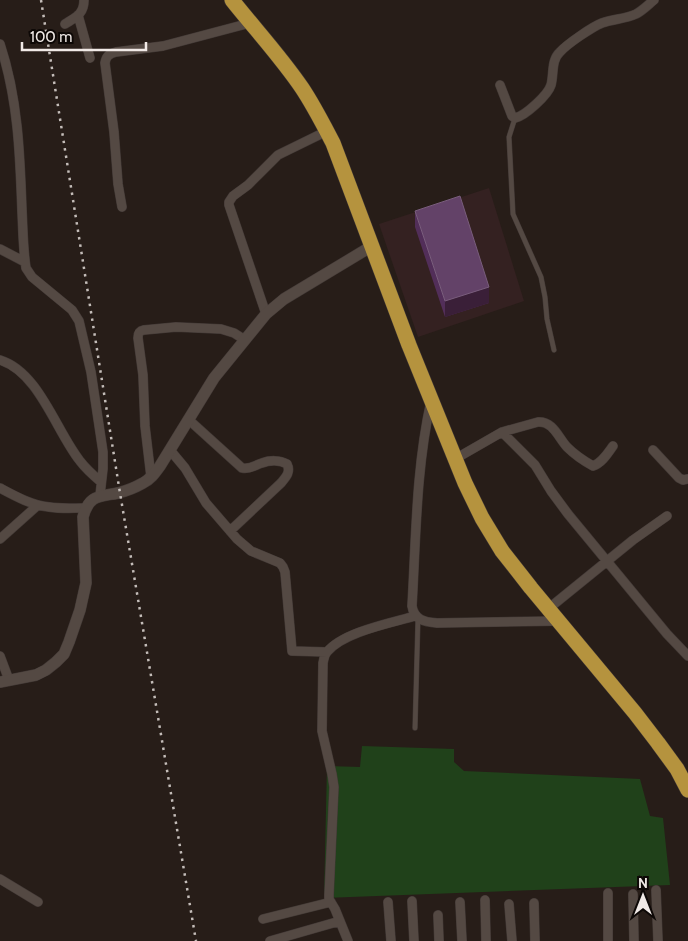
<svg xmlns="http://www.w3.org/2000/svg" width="688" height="941" viewBox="0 0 688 941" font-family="Cabin,sans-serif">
	<rect width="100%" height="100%" fill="#271d18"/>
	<path fill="#342121" d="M489 188 524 301 418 337 379 224Z"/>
	<path fill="#20411a" d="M362 746 454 749V762L464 771 640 779 650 816 663 818 670 885 324 898 327 766 360 767Z"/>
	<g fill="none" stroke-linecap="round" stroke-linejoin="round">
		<g stroke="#423936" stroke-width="5.5">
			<path id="lane" d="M515 118 509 137 513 214 541 277 545 297 547 319 554 350
				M415 728 418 619"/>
		</g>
		<g stroke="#423936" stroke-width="10">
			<path id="street" d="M78 15 90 58
				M65 24C76 17 84 14 84 0
				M0 44C18 98 20 154 22 211 23 230 23 249 26 268L32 277 72 310 79 321 91 372 103 452V469L100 495
				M500 85 512 116 515 118C525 116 548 95 551 85 554 74 551 60 560 52 567 44 592 27 602 23 613 19 625 19 636 14 642 11 648 5 654 0
				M122 207 118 184 114 132 105 63C106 56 109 54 116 52L163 46 250 23
				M0 249 25 262
				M266 314 229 205V202L233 196 248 185 278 155 327 131
				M0 360C39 372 56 431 80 461 86 469 94 476 101 482
				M431 401C416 468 416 538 412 606 414 620 425 622 437 623L559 621
				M189 420 242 468C250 470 255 465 262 463 270 460 280 460 287 464 291 472 286 477 281 483L230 531
				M502 432 535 465 551 491 568 514 667 634 688 656
				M170 450 185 468 206 503 237 539 251 551 280 563 283 567 285 572 292 651 327 652
				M653 450 679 478 683 480 688 479
				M455 459 502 432 538 422C553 421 558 437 567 447 574 454 584 461 593 466 602 463 608 453 613 446
				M151 477 145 426 143 375 138 338C138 333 139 331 144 330L176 327 221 329 234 333 245 340
				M0 488C15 496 31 505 49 507 61 509 73 508 85 508
				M0 539 38 505
				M548 609 633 540 667 516
				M0 656 9 680
				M0 879 38 902
				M656 890 658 941
				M608 893V941
				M633 894 634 941
				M485 900 486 941
				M412 901 414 941
				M388 902 391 941
				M460 902 462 941
				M534 903 535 941
				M509 904 512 941
				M438 915 439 941
				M263 919 331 902
				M270 941 340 921
				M348 941 335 909 329 899V895L334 787 332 774 322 731 323 663C324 659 324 655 327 652 343 632 391 623 415 616"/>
		</g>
		<g stroke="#423936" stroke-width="12">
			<path id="secondary" d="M0 682 36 675 46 670 56 662 64 654 69 642 80 610 86 583 83 517C89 495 98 497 118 493 126 491 136 487 143 483 151 479 155 473 160 466L214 378 266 314 284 299 372 246"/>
		</g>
		<g stroke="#423936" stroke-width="16">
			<path id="highway" d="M232 0C255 29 281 57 302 88 314 106 323 124 333 143L409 345 465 483 482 518 502 551 531 588 635 713 658 743 677 769 688 790"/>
		</g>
		<use href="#lane" stroke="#544943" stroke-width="4.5"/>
		<use href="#street" stroke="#544943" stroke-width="9"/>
		<use href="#secondary" stroke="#544943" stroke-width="11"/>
		<use href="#highway" stroke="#b5933e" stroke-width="15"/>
		<path stroke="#c4bdb9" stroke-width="2.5" stroke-dasharray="2.5 5" stroke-linecap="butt" d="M41 0 120 493 196 941"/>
	</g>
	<path fill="#522e59" d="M415 211 489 303 445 317 415 227Z"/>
	<path fill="#3a1f38" d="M489 287V303L445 317V301Z"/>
	<path fill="#634268" stroke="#795d7c" d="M460 196 489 287 445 301 415 211Z"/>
	<g transform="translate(643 896)" stroke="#0d0806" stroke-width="4" paint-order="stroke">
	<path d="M0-4L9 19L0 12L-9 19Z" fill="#f1eae7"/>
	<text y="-8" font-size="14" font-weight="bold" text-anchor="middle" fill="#f1eae7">N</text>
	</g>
	<path d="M22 42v8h124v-8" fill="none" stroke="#f1eae7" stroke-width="2.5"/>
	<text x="30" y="42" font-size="15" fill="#f1eae7" stroke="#0d0806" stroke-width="4" paint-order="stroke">100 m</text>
</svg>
